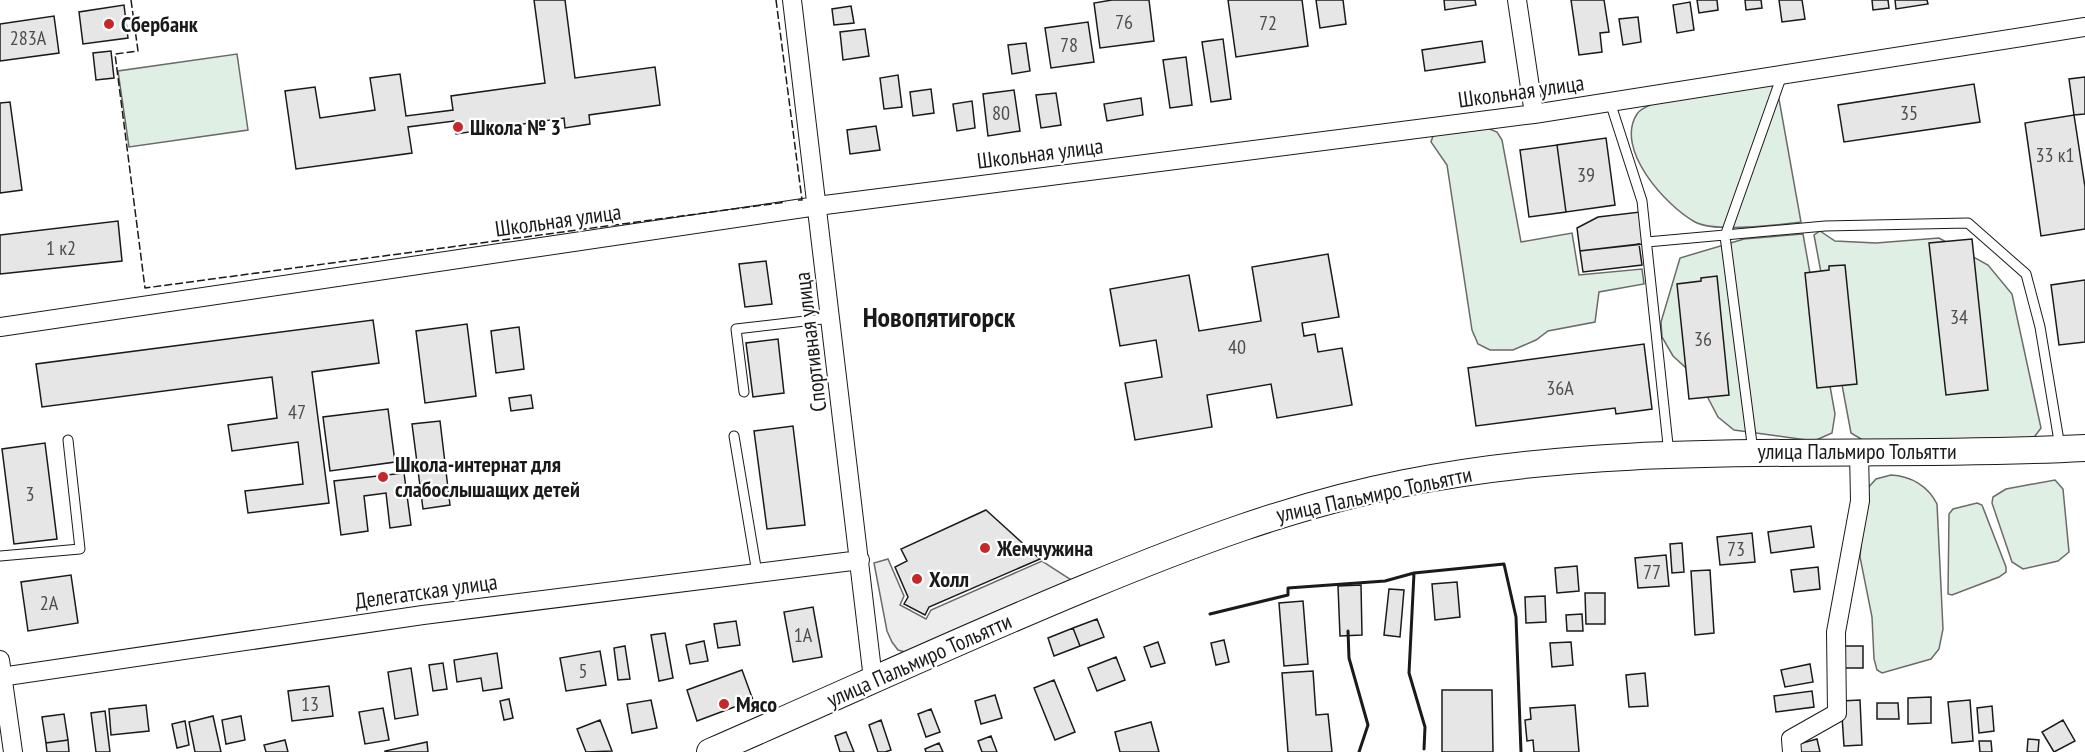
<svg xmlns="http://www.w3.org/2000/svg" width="2085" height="752" viewBox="0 0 2085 752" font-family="'PT Sans Narrow',sans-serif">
	<rect width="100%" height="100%" fill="#fff"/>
	<path fill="#e0efe3" stroke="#6a6a6a" stroke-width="1.5" d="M237 54 248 130 129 147 118 71Z
		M1771 85 1777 88 1801 222C1777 225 1715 233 1695 222 1666 206 1614 149 1637 114 1640 109 1647 107 1652 104Z
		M1485 127 1497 132 1502 140 1521 242 1572 233 1579 275 1642 269 1644 284 1599 292 1595 322 1548 331 1536 340 1513 350H1490L1478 344 1472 330 1447 165 1431 142 1434 133Z
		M1820 231 1835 241 1876 243 1939 238 1988 265 2012 294 2041 428 2032 440 1866 442 1851 433 1814 235Z
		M1803 234 1835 414 1832 433 1814 441 1734 430 1718 417 1698 379 1673 356 1662 337 1661 322 1680 258 1744 239Z
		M1891 475C1911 476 1928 486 1937 504L1943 629 1939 649 1931 659 1882 673 1877 670 1874 659 1872 617 1860 557 1866 490 1876 479Z
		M2055 480 2063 489 2069 552 2058 561 2023 569 2012 562 1992 503 1993 497 2006 489Z
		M1977 503 1982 505 2006 567V572L1999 577 1952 595 1948 594 1949 514 1953 509Z"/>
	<path fill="#ededed" stroke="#6a6a6a" stroke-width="1.5" d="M888 559 904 596 900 605 926 619 931 610 1042 561 1073 581 905 652 898 650 892 642 887 631 874 563Z"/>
	<path fill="#e6e6e6" stroke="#1a1a1a" stroke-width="1.5" d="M534 0H565L575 78 655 67 660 105 589 115 590 124 565 128 564 118 456 134 454 121 408 127 412 153 296 169 285 91 315 87 320 118 375 110 370 78 400 74 406 116 453 110 451 96 545 83Z
		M1112 0H1149L1154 41 1100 48 1094 3Z
		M1228 0H1302L1308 46 1236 57Z
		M1316 0H1343L1346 24 1320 28Z
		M1444 0H1475L1476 5 1445 10Z
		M1571 0H1604L1609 32 1600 33 1602 52 1579 55Z
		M1697 0H1717L1718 10 1699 13Z
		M1745 0H1761L1762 8 1746 10Z
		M1779 0H1802L1805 19 1782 22Z
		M1872 0H1888L1889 8 1873 10Z
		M1895 0H1927L1928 4 1896 9Z
		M1690 2 1694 30 1677 33 1673 5Z
		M124 5 128 38 83 44 79 12Z
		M851 6 854 23 834 25 832 9Z
		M54 16 59 53 0 61V24Z
		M1638 17 1641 42 1623 45 1619 19Z
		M1088 22 1094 62 1051 68 1045 28Z
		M865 29 869 56 843 60 840 32Z
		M1223 39 1231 99 1211 102 1202 42Z
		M1482 41 1485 62 1425 71 1422 50Z
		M1026 43 1030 71 1012 74 1008 45Z
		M111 51 114 78 96 80 93 53Z
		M1186 57 1192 105 1170 108 1163 60Z
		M898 75 902 107 884 109 880 78Z
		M2085 77V114L2074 115 2069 79Z
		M1974 84 1980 122 1844 142 1838 105Z
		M931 89 934 113 913 116 910 92Z
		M1014 90 1020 131 988 136 983 94Z
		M1056 93 1061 125 1041 128 1036 95Z
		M1141 98 1143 115 1107 121 1104 104Z
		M972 101 975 128 957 131 953 104Z
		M10 102 22 190 0 193V103Z
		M2074 115 2085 187V229L2041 236 2025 123Z
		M876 126 880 150 850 154 847 130Z
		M1606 138 1615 205 1566 212 1557 145Z
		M1557 145 1566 212 1529 217 1520 150Z
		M1640 212 1643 244 1580 251 1577 228 1598 217Z
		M118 221 122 261 0 274V235Z
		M1972 239 1988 390 1946 395 1929 243Z
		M1639 244 1642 265 1583 272 1580 251Z
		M1328 254 1339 317 1302 323 1304 336 1315 334 1318 352 1342 348 1352 405 1277 418 1271 384 1207 395 1212 427 1135 440 1125 383 1162 377 1156 340 1120 346 1110 289 1189 275 1199 331 1261 321 1252 267Z
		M766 261 772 304 745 307 739 264Z
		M1845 265 1857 384 1817 388 1805 273 1829 270V266Z
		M1717 276 1729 395 1689 399 1677 284 1701 281V278Z
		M2085 280V342L2059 345 2051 285Z
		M373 320 379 363 312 372 329 503 248 513 245 491 303 484 298 442 232 451 228 425 277 418 272 377 42 407 36 364Z
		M467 324 476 396 425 403 416 331Z
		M519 327 524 369 496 373 491 331Z
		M778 339 784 393 753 397 746 343Z
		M1644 344 1652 409 1616 414 1615 408 1476 426 1468 368Z
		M531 395 533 408 511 411 509 398Z
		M388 409 395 462 330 471 323 417Z
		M440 421 450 505 423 509 412 424Z
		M793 426 805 525 767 529 754 431Z
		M45 443 57 539 14 544 2 449Z
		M404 473 411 525 390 528 386 493 364 496 368 531 341 535 334 481Z
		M986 510 1040 559 929 607 925 615 904 604 908 597 895 567 907 561 901 549Z
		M1811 526 1814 547 1771 553 1768 532Z
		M1752 533 1755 562 1720 565 1717 537Z
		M1682 543 1684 572 1672 573 1670 544Z
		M1666 555 1669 586 1638 588 1635 558Z
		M1577 566 1579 591 1557 593 1555 568Z
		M1818 567 1820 589 1794 592 1791 570Z
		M1710 570 1714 633 1695 635 1691 571Z
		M71 575 78 623 28 631 21 582Z
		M1457 582 1460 617 1435 620 1432 584Z
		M1361 585 1362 635 1340 636 1338 586Z
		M1389 589 1404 590 1400 637 1384 635Z
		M1585 593H1605V624H1586Z
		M1545 596 1546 622 1526 623 1525 597Z
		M1303 601 1308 664 1284 666 1279 603Z
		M813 607 822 657 793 662 784 612Z
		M1582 614 1583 631H1567L1566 615Z
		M1097 619 1104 637 1080 646 1073 628Z
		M736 621 740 645 718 648 714 624Z
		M1073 628 1080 646 1054 656 1048 638Z
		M665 633 673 678 659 681 651 635Z
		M1224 640 1229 662 1216 665 1211 643Z
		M704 641 708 661 690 664 686 645Z
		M1158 642 1165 663 1151 667 1144 647Z
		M1571 642 1573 665 1552 667 1550 643Z
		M625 646 630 679 618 680 614 648Z
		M1845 646H1863V668H1845Z
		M600 651 606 685 566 691 560 658Z
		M497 653 502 688 483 691 481 678 457 682 454 660Z
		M1116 657 1125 680 1097 691 1088 668Z
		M443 663 447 689 433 691 429 665Z
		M1810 664 1813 682 1785 687 1781 670Z
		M411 668 418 715 395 719 388 672Z
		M742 670 753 700 697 721 687 690Z
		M1313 671 1316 715 1328 714 1332 752H1288L1282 673Z
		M1645 673 1648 706 1629 707 1626 675Z
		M1054 680 1075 732 1055 740 1034 688Z
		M329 686 333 716 292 721 288 691Z
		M1442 690H1492L1493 752H1442Z
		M1812 691 1814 707 1776 712 1774 696Z
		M995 695 1002 718 981 724 975 701Z
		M1931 697V723L1908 724V698Z
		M509 699 513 718 504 720 500 701Z
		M651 700 657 728 632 733 627 704Z
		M1860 700 1862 745 1844 746 1841 701Z
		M1970 700 1973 741 1952 743 1948 702Z
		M1877 703H1898L1899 719H1877Z
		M146 705 149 731 111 735 109 709Z
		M1575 705 1579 752H1534L1533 740 1527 741 1525 720 1531 719 1530 708Z
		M1992 706 1994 731 1979 733 1977 708Z
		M383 708 389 740 365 744 359 712Z
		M931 709 940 732 926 737 918 714Z
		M105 711 110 752H96L91 713Z
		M64 714 68 740 46 743 42 717Z
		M213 716 221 752H195L189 722Z
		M241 716 245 740 226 744 222 720Z
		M600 720 612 751 586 752 577 729Z
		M881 720 891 750 885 752H878L869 725Z
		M2063 720 2075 741 2054 752 2042 732Z
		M185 721 189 745 177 748 172 724Z
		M1151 722 1159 752H1120L1115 732Z
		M846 732 854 752H840L835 736Z
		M991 736 997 752H982L978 741Z
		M1817 739 1820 752H1796L1795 745Z
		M2028 739 2039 740 2038 752H2027Z
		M68 740 69 752H47L46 743Z
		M285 740 288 752H266L264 745Z
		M1979 741H1991L1992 752H1980Z
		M427 742 428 752H385V751Z
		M939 743 943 752H926L925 749Z"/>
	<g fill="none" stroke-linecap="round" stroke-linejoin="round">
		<g stroke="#1a1a1a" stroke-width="11">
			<path id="lane" d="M1610 102 1642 201 1669 454
				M1647 242 1825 226 1968 223 2026 274 2040 327 2060 447
				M744 392 736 329 831 318
				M734 436 757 573
				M1753 451 1725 236 1782 75
				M0 556 80 549 68 440"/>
		</g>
		<g stroke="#1a1a1a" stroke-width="20">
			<path id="street" d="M792 0 873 679
				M1517 0 1534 114
				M0 327 817 206 1534 114 2085 27
				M0 660 13 752
				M0 677 423 615 860 560
				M1792 752 1791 739 1837 713 1836 632 1860 501 1859 451"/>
		</g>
		<g stroke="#1a1a1a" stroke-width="28">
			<path id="secondary" d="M710 752C835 698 959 640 1085 588 1189 545 1293 505 1405 483 1631 438 1858 460 2085 448"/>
		</g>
		<use href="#lane" stroke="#fff" stroke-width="9"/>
		<use href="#street" stroke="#fff" stroke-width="18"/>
		<use href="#secondary" stroke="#fff" stroke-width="26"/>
		<path stroke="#1a1a1a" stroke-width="1.5" stroke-dasharray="8 3" stroke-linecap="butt" d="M131 0 138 51 115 54 145 288 786 202
			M776 0 802 200H798"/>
		<path stroke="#1a1a1a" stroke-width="3" d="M1210 614 1288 595V588L1385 581 1414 573
			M1348 631 1349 658 1368 725 1359 752
			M1424 749 1425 727 1409 673 1414 573 1504 564 1516 617 1521 752"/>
	</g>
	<g fill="#c62828" stroke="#fff" stroke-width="2">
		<circle cx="109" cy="24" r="6"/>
		<circle cx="458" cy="127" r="6"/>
		<circle cx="383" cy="477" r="6"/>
		<circle cx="985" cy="548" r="6"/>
		<circle cx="917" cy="579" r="6"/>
		<circle cx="724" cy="704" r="6"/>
	</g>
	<g text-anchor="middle" stroke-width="4.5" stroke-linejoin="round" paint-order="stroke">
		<g font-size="20" fill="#4d4d4d">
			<text x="1124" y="29">76</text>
			<text x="1268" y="30">72</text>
			<text x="28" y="45">283А</text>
			<text x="1069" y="52">78</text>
			<text x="1001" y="120">80</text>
			<text x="1909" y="120">35</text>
			<text x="2055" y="162">33 к1</text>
			<text x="1586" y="182">39</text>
			<text x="61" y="255">1 к2</text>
			<text x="1959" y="324">34</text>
			<text x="1703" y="346">36</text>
			<text x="1237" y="354">40</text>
			<text x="1560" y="395">36А</text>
			<text x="297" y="419">47</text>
			<text x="30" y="501">3</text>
			<text x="1736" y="556">73</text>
			<text x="1652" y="579">77</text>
			<text x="49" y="610">2А</text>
			<text x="803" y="642">1А</text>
			<text x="583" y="678">5</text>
			<text x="310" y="711">13</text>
		</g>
		<g font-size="22" font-weight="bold" fill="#1a1a1a" stroke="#fff" text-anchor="start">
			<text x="121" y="32">Сбербанк</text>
			<text x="470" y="135">Школа № 3</text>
			<text x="395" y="472">Школа-интернат для<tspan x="395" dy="25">слабослышащих детей</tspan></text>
			<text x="997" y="556">Жемчужина</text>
			<text x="929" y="587">Холл</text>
			<text x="736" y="712">Мясо</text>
		</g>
		<g font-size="22" fill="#1a1a1a" stroke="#fff">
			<text transform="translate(1521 91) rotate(-8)" y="8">Школьная улица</text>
			<text transform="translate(1040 153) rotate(-7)" y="8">Школьная улица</text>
			<text transform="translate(558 220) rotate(-8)" y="8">Школьная улица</text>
			<text transform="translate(810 342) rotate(-97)" y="8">Спортивная улица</text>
			<text x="1857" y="459">улица Пальмиро Тольятти</text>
			<text transform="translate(1374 494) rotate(-12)" y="8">улица Пальмиро Тольятти</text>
			<text transform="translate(426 591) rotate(-8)" y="8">Делегатская улица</text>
			<text transform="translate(919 660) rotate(-24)" y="8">улица Пальмиро Тольятти</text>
		</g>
		<g font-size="28" font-weight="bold" fill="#1a1a1a" stroke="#fff">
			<text x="939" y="327">Новопятигорск</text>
		</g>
	</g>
</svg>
